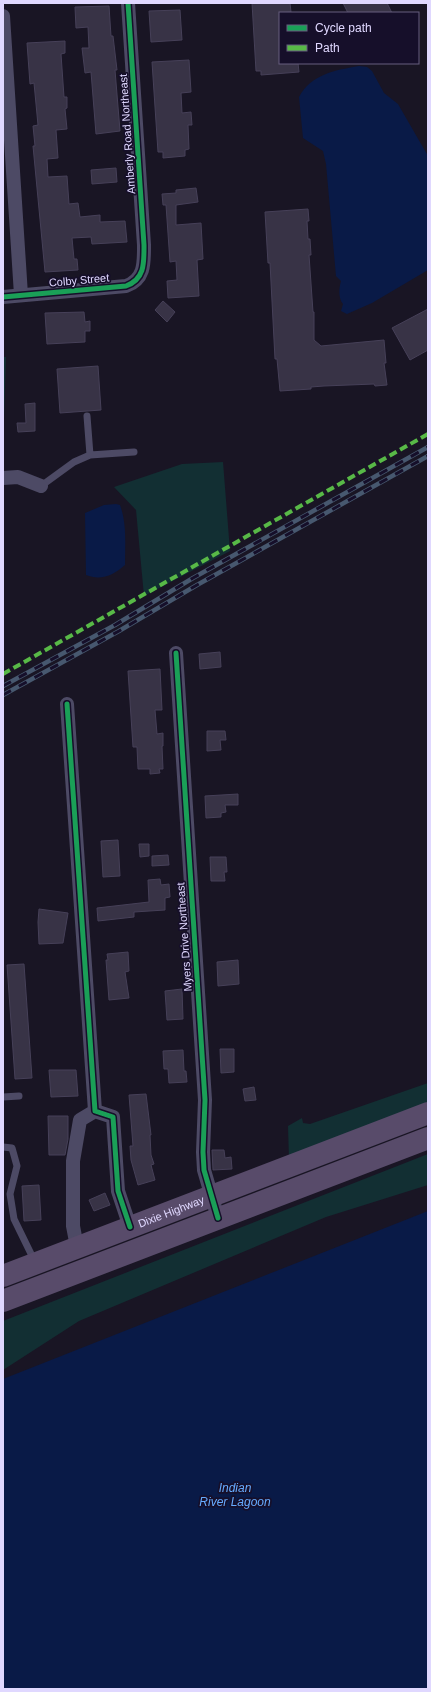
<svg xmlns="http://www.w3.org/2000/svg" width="431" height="1692" viewBox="0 0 431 1692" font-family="Arial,sans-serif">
	<rect width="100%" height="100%" fill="#191524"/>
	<path fill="#122f33" d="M3 357H6L3 450Z
		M223 462 230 551 144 596 136 510 114 487 182 464Z
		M428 1083V1106L289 1159 288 1126 302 1118 303 1123 310 1124Z
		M428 1154V1185L326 1217 79 1321 3 1370V1321Z"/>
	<path fill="#091a47" d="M359 66 367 67 372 71 384 93 398 104 428 156V270L372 303 347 314 341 311 343 304C338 298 339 288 341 281L336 276 326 164 323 151 303 138 299 97C311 74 336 70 359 66Z
		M116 504 120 505C127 524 125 545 125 565 114 575 101 581 86 575L85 513 104 505Z
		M428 1211V1689H3V1379Z"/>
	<path fill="#383346" stroke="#464058" d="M252 3H290L291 12 280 13V63H298L299 72 261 75V71H256Z
		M343 3H387L392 13H348Z
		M109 6 111 36H113L117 70H115L120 131 96 134 91 72 85 73 82 48H89L88 27 76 28 75 7Z
		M180 10 182 40 151 42 149 11Z
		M65 41V53L61 54 64 97H67V108L65 109 67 129 56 130 58 158 47 159 48 177 67 176 69 204 78 203 80 217 100 215V222L125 221 127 242 92 244 91 237 72 238 74 259H77L78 270 45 272 33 146H35L33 126 38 125 34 83 30 84 27 43Z
		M189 60 191 92 181 93 182 113 191 112 192 125H188L189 149 185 150V156L163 158V152H158L152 62Z
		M116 168 117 182 92 184 91 170Z
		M196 188 198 202 176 205V225L201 223 203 259 197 260 199 296 168 298 167 281 177 280 176 261 170 262 166 205H163L162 194 176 193V190Z
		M308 209 309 221H307L308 239H310L311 255H309L313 312H314V340L321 346 384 340 386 363H384L387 385 375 386 374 384 324 386 311 387V389L280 391 277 359H275L270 263H268L265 212Z
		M163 301 175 312 167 322 155 310Z
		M428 309V350L410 360 392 328Z
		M84 312 85 322 90 321V331H85V342L47 344 45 313Z
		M98 366 101 410 60 413 57 369Z
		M35 403V431L18 432 17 423H26L25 404Z
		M220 652 221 667 200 669 199 654Z
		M160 669 162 710H155L157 734 163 733V746H162L163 769H159L160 773 150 774V769H138L137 747H133L128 671Z
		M207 731H225L226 740H220L221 750 207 751Z
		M238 794V805H225L226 812 221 813V817L206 818 205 796Z
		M118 840 120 876 103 877 101 841Z
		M139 844H149V856L140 857Z
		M168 855 169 865 152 866V856Z
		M210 857H226L227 872H224L225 881H211Z
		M160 879 161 885 169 884 170 897 165 898V910L134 912V917L98 921 97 908 149 902 148 880Z
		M39 909 68 913 63 943 39 944 38 922Z
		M128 952 129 971 125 972 129 998 109 1000 106 960H108L107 954Z
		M238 960 239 984 218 986 217 962Z
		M24 964 32 1078 15 1079 7 965Z
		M182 989 183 1019 167 1020 165 991Z
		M220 1049H234V1072L221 1073Z
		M183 1050 184 1071H186L187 1082 169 1083 168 1069H164L163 1051Z
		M49 1070H76L78 1096 51 1097Z
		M254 1087 256 1100 245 1101 243 1089Z
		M146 1094 151 1135H150L151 1155 154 1164 151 1165 155 1180 138 1185 131 1160 130 1146H133L129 1095Z
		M48 1116H68V1139L65 1155H49Z
		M212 1150H224L225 1158 231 1157 232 1169 213 1170Z
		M39 1185 41 1220 24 1221 22 1186Z
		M105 1193 110 1205 94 1211 89 1200Z"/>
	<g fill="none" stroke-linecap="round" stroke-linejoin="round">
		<path stroke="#4d4a65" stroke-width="7" d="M87 416 90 455
			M41 486 74 462 90 455 134 452
			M3 1097 19 1096
			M3 1147 12 1148 17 1166 10 1194 14 1219 35 1262"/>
		<path stroke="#4d4a65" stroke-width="14" d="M3 16 21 295
			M3 297 126 286C145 279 144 263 144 245L128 3
			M3 478 18 477 41 486
			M176 653 205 1100 203 1152 204 1170 218 1218
			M67 704 95 1111 113 1117 118 1191 130 1227
			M77 1247 73 1226V1161L80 1120 95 1111"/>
		<g stroke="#584b6a" stroke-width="22">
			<path id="s1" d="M3 1276 428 1113"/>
			<path d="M3 1301 428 1138"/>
		</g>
		<g stroke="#47586f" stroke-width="4.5">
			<path id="rail" d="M3 686 115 625 193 578 428 447
				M3 695 119 631 197 585 428 456"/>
		</g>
		<use href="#rail" stroke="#160f2a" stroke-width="3" stroke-dasharray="9" stroke-linecap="butt"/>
		<path stroke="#58b947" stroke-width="4" stroke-dasharray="8 4" stroke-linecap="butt" d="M3 674 428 434"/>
		<g stroke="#160f2a" stroke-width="8">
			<path id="cycleway" d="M3 297 126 286C145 279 144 263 144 245L128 3
				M176 653 205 1100 203 1152 204 1170 218 1218
				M67 704 95 1111 113 1117 118 1191 130 1227"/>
		</g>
		<use href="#cycleway" stroke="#1a9f57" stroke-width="5"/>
	</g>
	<g text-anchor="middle" stroke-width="3.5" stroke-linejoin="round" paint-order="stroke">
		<g font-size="11" fill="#e0d8ff" stroke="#160f2a">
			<text transform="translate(127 134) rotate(-94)" y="4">Amberly Road Northeast</text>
			<text transform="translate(79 280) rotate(-5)" y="4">Colby Street</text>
			<text transform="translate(184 937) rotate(-94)" y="4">Myers Drive Northeast</text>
			<text dy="4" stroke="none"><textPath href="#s1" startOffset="180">Dixie Highway</textPath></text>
		</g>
		<g font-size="12" font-style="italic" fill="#66abff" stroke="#160f2a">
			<text x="235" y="1492">Indian<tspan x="235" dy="14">River Lagoon</tspan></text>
		</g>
	</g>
	<rect width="431" height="1692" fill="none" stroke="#e0d8ff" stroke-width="8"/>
	<rect x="279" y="12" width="140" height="52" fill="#160f2a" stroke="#675f7f"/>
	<rect x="287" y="25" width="20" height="6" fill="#1a9f57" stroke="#675f7f"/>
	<text x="315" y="32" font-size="12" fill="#e0d8ff">Cycle path</text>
	<rect x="287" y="45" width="20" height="6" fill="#58b947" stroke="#675f7f"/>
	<text x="315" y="52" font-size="12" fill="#e0d8ff">Path</text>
</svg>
